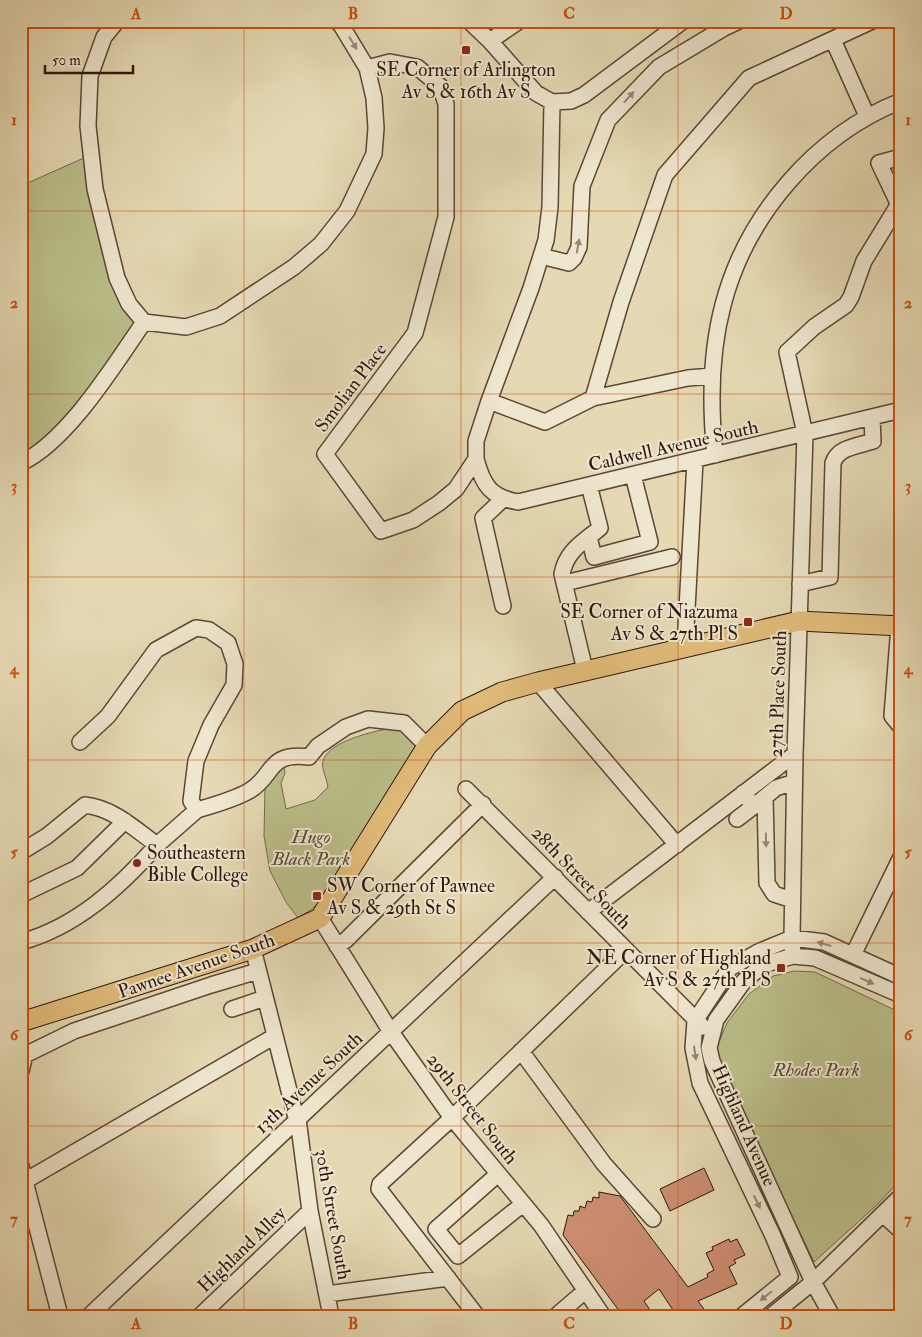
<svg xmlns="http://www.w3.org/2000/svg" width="922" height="1337" viewBox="0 0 922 1337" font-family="'IM FELL Double Pica',serif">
	<rect width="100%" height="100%" fill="#e5d9b3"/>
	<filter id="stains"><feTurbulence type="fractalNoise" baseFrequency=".004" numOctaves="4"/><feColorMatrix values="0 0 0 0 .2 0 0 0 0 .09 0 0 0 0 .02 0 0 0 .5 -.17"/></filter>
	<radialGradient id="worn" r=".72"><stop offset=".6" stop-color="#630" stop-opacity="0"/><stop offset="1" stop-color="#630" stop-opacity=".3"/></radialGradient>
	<path fill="#babe89" stroke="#746a4b" d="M86 157 138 325 44 444 21 458V186Z
		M402 727 422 749 329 893 312 909 298 918 286 902 270 871 264 836 265 786 269 776 284 766 285 773 281 783 286 809 315 800 328 787C327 779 321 769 323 761 328 740 384 728 402 727Z
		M794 971 815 972 901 1013V1179L879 1203 814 1262 723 1072 717 1047 727 1023 749 994 773 976Z"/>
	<path fill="#cc8d71" stroke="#2d160d" d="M704 1168 714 1190 670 1211 660 1189Z
		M599 1192 620 1196 688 1287 708 1277 707 1274 714 1270 706 1253 713 1250 712 1247 729 1239 730 1242 737 1239 745 1255 734 1260 736 1263 729 1267 737 1284 698 1301 709 1316H677L659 1289 644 1301 654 1316H623L563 1235 568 1215 573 1216 574 1211H579L580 1206 585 1208 587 1201 592 1202 593 1197 599 1198Z"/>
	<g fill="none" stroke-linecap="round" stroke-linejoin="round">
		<g stroke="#5b4736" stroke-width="18">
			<path id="minor" d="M117 21 104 37 90 76 88 126 95 189 117 278 129 304 144 322
				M469 21 490 41 536 93 552 102 571 101 584 95 683 21
				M833 40 867 116
				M490 41 519 21
				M367 68 390 62 417 67 440 86 446 104V217L415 333 325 454 381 531 413 520 439 503 456 489 476 459V441L489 401 531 288 546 240 550 207 552 102
				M897 207 898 203 879 163 901 157
				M541 256 569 263 574 258 579 247 582 186 608 120 659 67 724 28 739 21
				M144 322 186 327 220 316 294 267 321 244 347 211 374 154 376 128 374 98 367 68 341 25 336 21
				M593 398 621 302 665 175 749 78 872 21
				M489 401 545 422 593 398 688 378 712 376
				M715 455C710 406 710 354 723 305 746 216 815 135 901 101
				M476 459C483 486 491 497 518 502L901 410
				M21 463C68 441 115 364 144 322
				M503 499 483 518 503 606
				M589 537 594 557 650 542 633 475
				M565 583 672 557
				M800 584 830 577 833 463C838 447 858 446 873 441L872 418
				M899 626 892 716 901 727
				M685 646 695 461
				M585 670 562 574C566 551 583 542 600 528L589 485
				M538 682 677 845
				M80 742 108 716 156 650 196 628 209 630 228 643 235 664 234 685 211 725 196 761 191 801 197 810C214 805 233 800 249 791 275 776 266 752 309 757L318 746 346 727 368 719 404 723 427 746
				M466 789 703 1027
				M743 793 754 806 776 788 794 782
				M765 797 767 883 774 894 792 900
				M737 819 754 806
				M157 845 197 810
				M21 852 47 836 85 805C113 808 135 829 157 845 120 887 76 927 21 942
				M21 895 77 868 125 821
				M588 912 795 754
				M320 918 391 1032 452 1118 541 1225 603 1316
				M337 946 346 940 483 804
				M253 949 295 1114 298 1119 310 1211 331 1316
				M853 955 901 857
				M793 956 792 938 795 754 805 434 787 352 814 327 846 305 851 297 864 261 897 207
				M232 1009 265 998
				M521 1051 604 1164 653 1219
				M21 1071 25 1055 74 1031 211 985 258 971
				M21 1166 60 1316
				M498 1174 436 1229 458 1256 523 1204
				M25 1181 275 1036
				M883 1214 901 1231
				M790 1277 773 1236 700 1083 693 1048 695 1021 730 968 758 952 792 938 824 942 901 977
				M327 1294 448 1278
				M89 1316 555 877
				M200 1316 310 1211
				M477 1316 379 1189 380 1184 452 1118 626 950
				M556 1316 585 1291
				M742 1316 790 1277
				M771 1316 813 1282 901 1196
				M832 1316 813 1282 712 1061 709 1048 716 1020 744 981 763 965 793 956 815 958 901 995"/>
		</g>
		<g stroke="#2d160d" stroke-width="21">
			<path id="major" d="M21 1022 253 949 320 918 427 746 462 711 502 692 538 682 799 621 901 626"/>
		</g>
		<use href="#minor" stroke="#eee6ce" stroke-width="15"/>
		<use href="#major" stroke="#e2bc7a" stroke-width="19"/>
	</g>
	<defs><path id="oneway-solid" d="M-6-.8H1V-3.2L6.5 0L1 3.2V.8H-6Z" transform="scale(1.25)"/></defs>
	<g fill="#978877">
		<use href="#oneway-solid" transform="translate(353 43) rotate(58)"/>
		<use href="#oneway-solid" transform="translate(629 97) rotate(-48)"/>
		<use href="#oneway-solid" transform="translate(578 246) rotate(-80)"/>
		<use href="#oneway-solid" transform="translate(766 840) rotate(89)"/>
		<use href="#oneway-solid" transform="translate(824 944) rotate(-164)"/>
		<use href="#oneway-solid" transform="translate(867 981) rotate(24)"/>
		<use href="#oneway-solid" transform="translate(695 1053) rotate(82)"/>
		<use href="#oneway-solid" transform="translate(757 1202) rotate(65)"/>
		<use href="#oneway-solid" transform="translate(766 1296) rotate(141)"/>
	</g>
	<path fill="none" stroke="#cc4f0c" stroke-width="1" stroke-opacity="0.55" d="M244 21V1316M461 21V1316M678 21V1316M21 211H901M21 394H901M21 577H901M21 760H901M21 943H901M21 1126H901"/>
	<g fill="#8f2418" stroke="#eee6ce" stroke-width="2">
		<rect x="461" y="45" width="10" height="10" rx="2.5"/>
		<rect x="743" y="617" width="10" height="10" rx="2.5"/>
		<circle cx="137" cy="863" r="5"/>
		<rect x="312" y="891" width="10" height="10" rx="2.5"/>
		<rect x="776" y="963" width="10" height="10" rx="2.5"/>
	</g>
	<g text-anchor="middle" stroke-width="4" stroke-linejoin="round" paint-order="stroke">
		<g font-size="19" fill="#2d160d" stroke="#eee6ce" text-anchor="end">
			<text x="466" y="76" text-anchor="middle">SE Corner of Arlington<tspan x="466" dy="22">Av S &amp; 16th Av S</tspan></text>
			<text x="738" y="618">SE Corner of Niazuma<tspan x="738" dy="22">Av S &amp; 27th Pl S</tspan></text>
			<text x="147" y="859" text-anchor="start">Southeastern<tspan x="147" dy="22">Bible College</tspan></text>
			<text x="327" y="892" text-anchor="start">SW Corner of Pawnee<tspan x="327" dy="22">Av S &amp; 29th St S</tspan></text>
			<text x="771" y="964">NE Corner of Highland<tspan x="771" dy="22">Av S &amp; 27th Pl S</tspan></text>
		</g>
		<g font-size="19" fill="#2d160d" stroke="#eee6ce">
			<text transform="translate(350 387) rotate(-53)" y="7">Smolian Place</text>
			<text transform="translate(673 445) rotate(-13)" y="7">Caldwell Avenue South</text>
			<text transform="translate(777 694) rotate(-88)" y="7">27th Place South</text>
			<text transform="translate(582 877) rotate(46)" y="7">28th Street South</text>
			<text transform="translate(196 965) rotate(-19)" y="7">Pawnee Avenue South</text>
			<text transform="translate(308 1082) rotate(-43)" y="7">13th Avenue South</text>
			<text transform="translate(473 1108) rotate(52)" y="7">29th Street South</text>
			<text transform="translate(745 1125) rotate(66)" y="7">Highland Avenue</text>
			<text transform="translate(334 1214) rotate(80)" y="7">30th Street South</text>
			<text transform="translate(241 1249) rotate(-44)" y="7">Highland Alley</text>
		</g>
		<g font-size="19" font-style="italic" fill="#574832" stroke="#eee6ce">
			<text x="311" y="843">Hugo<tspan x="311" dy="22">Black Park</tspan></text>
			<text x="816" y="1076">Rhodes Park</text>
		</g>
	</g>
	<rect width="922" height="1337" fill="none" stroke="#e5d9b3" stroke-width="55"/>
	<path d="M45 65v8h88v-8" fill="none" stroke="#2d160d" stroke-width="2.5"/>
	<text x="52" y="65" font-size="15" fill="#2d160d" stroke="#eee6ce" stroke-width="4" paint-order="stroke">50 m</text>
	<rect x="28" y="28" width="866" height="1282" fill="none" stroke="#cc4f0c" stroke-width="2"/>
	<g font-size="16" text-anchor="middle" font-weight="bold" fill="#cc4f0c">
		<text x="136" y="19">A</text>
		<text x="353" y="19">B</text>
		<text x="569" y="19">C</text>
		<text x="786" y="19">D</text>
		<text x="14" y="125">1</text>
		<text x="908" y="125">1</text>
		<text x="14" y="308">2</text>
		<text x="908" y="308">2</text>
		<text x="14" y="491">3</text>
		<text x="908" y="491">3</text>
		<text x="14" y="674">4</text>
		<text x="908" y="674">4</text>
		<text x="14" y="857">5</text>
		<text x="908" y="857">5</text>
		<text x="14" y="1040">6</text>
		<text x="908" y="1040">6</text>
		<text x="14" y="1224">7</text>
		<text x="908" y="1224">7</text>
		<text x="136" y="1329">A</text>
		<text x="353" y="1329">B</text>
		<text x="569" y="1329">C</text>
		<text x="786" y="1329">D</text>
	</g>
	<rect width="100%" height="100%" filter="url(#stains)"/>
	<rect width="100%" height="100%" fill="url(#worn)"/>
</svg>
